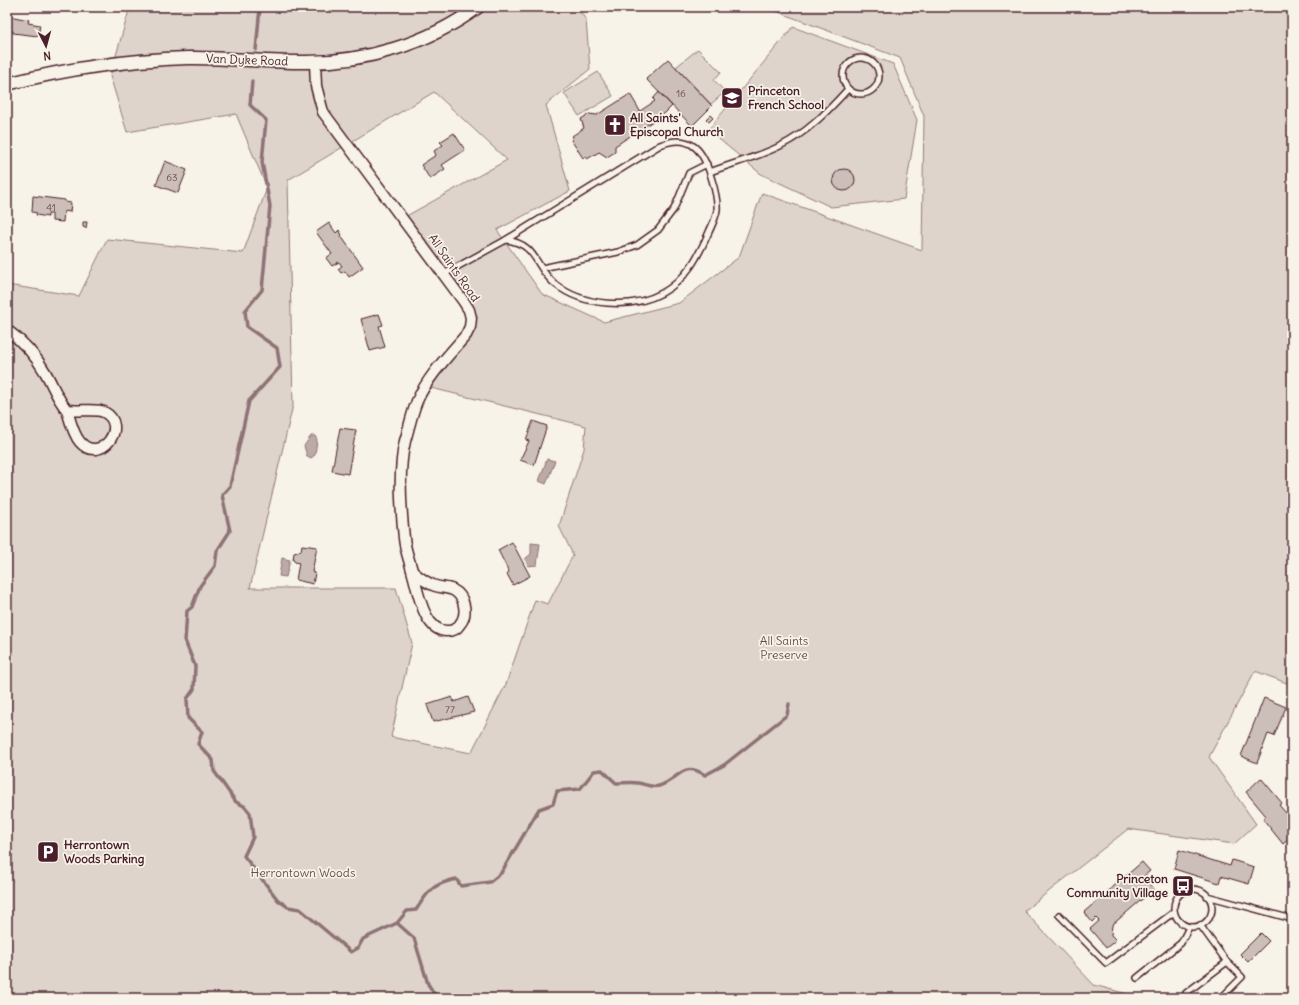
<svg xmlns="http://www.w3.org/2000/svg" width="1299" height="1005" viewBox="0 0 1299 1005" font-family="Delius,sans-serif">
	<rect width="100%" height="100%" fill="#f7f3e8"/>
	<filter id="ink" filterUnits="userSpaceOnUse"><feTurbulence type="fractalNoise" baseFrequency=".025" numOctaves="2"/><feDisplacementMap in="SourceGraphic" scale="8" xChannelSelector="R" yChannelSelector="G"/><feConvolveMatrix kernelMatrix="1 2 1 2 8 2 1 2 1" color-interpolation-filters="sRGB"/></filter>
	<g filter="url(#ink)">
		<path fill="#ded4cc" stroke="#947a7c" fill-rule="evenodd" d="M130 7H577L586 20 590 69 546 105 570 191 497 230 542 294 604 322 679 303 739 257 762 193 922 250 924 116 900 58 765 7H1292V685L1255 671 1209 757 1256 824 1234 844 1128 829 1024 911 1094 985 1142 998H7V285L79 296 107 239 243 253 267 188 236 114 127 132 110 76ZM434 92 507 160 401 219 471 323 423 386 586 426 584 449 559 526 573 555 548 604 535 600 506 684 471 753 391 737 412 643 396 588H250L293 405 288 180Z
			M616 7H680L617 13Z
			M793 27 893 64 917 120 904 199 831 207 761 174 708 130Z
			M698 49 721 72 714 80 725 92 711 104 676 67Z
			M598 72 613 96 579 116 564 93Z"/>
		<path fill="#bcaaa7" stroke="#8e7275" d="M311 436H315L317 440 315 455 311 458 307 456 304 446Z
			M547 459 555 461 546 484 539 481Z
			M531 543 540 544 537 565 528 566 525 559 531 554Z
			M282 558 290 560 286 577 279 576Z"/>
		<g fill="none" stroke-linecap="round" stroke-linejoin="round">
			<path stroke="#8e7275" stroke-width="3.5" d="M256 50 260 7
				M252 81 250 105 266 120 262 162 270 206 262 290 245 311 247 327 277 348 280 367 249 401 230 486 222 495 230 531 217 551 215 566 200 586 192 607 187 611 185 641 195 666 194 689 187 699 188 718 202 732 198 744 213 760 214 771 236 802 244 806 250 813 253 837 244 856 278 900 288 907 300 909 351 952 358 948 363 939 397 923 407 911 416 910C428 891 433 884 456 879L461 886 490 882 501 873 539 809 553 804 557 791 580 789 594 771 602 770 616 783C623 783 631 782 638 783 645 784 651 788 659 786 679 780 682 760 705 775L724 765 787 715 789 704
				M397 923 414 938 428 984 437 998"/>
		</g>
		<path fill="#ccbfb9" stroke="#4a1f2b" d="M7 13H9V16L29 20 28 23 40 25 38 36 13 33V31L7 30Z
			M668 59 712 106 692 126 646 79Z
			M659 92 672 106 665 113 615 146V152L607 157 599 152 587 159 585 157 583 158 571 140 573 138 572 136 584 128 581 119 589 114 597 115 630 94 640 111 655 101 653 99Z
			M710 115 713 118 709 122 706 119Z
			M454 133 465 150 442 165 445 169 430 179 421 165 436 155 434 151 443 145 440 142Z
			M165 161 187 170 178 193 156 185Z
			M833 180a11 11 0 1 1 22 0a11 11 0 1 1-22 0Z
			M33 196 65 200V202L71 203 70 212 64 211 63 222 52 221V214H48V217L36 215 37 213 32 212Z
			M83 222H87L86 228 83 227Z
			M329 223 336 233 339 230 342 235 341 236 363 267 349 277 345 271 341 273 338 269 342 266 339 262 332 266 326 258 332 254 316 232Z
			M379 314 383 325 379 326 385 347 370 351 361 319Z
			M533 421 547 426 534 465 520 460 529 441 526 440Z
			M340 428 356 430 348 474 332 471Z
			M512 542 530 576 513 585 507 574 509 572 498 550Z
			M302 545 317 547 312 572 315 573 313 584 296 580 299 563 295 562 293 560 294 553 301 551Z
			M452 697 454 702 468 697 474 712 433 722 427 705Z
			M1264 698 1286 707 1274 736 1268 734 1257 763 1241 756Z
			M1261 778 1282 803 1279 805 1292 820V836L1283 844 1263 819 1266 816 1246 792Z
			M1179 850 1230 866 1232 860 1254 867 1249 884 1221 876 1219 883 1174 869Z
			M1142 862 1150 871 1144 876 1154 889 1112 925 1111 935 1116 940 1106 948 1090 929 1099 921 1096 918 1092 922 1084 912Z
			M1261 933 1269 941 1248 962 1240 954Z"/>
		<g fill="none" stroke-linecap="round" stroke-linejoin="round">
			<g stroke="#4a1f2b" stroke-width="8">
				<path id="service" d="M843 76a18 18 0 1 1 36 0a18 18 0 1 1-36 0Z
					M710 172C733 163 758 157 780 146 807 133 828 111 848 89
					M542 268 618 252 637 245 658 230 674 209 689 173 707 164
					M444 274 504 241 660 145C692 132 704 152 712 180 715 190 718 200 717 210 716 218 712 225 709 232 698 257 686 280 662 293 631 310 582 306 555 284 534 267 538 244 506 240
					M1174 908a19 19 0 1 1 38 0a19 19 0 1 1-38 0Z
					M1207 896 1292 919
					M1059 915 1106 963 1174 912
					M1137 978 1181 943 1189 927
					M1186 993 1227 962 1200 925
					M1221 998 1242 977 1227 962"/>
			</g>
			<g stroke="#4a1f2b" stroke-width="13">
				<path id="minor" d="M315 62 316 86 323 112 464 302 469 310 471 318 470 327 466 335C449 355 428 376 417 401 412 413 409 428 405 441 398 471 401 508 404 538 405 550 410 562 413 574 418 591 424 633 448 631 453 631 457 629 460 624 468 614 465 596 453 590 447 587 439 588 433 585 425 582 419 577 413 572
					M7 330C22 341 36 356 45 372 53 385 57 399 67 410
					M67 410C78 412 96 408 104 412 130 426 100 465 80 442 73 434 70 420 67 410Z"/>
			</g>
			<g stroke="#4a1f2b" stroke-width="15">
				<path id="tertiary" d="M7 84C66 69 126 60 187 58 225 57 263 62 302 62 364 63 428 44 478 7"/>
			</g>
			<use href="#service" stroke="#f7f3e8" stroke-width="5"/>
			<use href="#minor" stroke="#f7f3e8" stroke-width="10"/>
			<use href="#tertiary" stroke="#f7f3e8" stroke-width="12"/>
		</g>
	</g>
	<defs>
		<g id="school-square" transform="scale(1.15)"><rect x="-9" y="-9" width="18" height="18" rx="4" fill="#4a1f2b" stroke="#f7f3e8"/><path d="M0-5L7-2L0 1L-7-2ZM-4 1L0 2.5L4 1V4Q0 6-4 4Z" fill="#fff"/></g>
		<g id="church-square" transform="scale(1.15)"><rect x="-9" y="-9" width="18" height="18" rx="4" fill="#4a1f2b" stroke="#f7f3e8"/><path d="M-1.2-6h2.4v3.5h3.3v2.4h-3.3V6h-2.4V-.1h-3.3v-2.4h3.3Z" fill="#fff"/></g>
		<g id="parking-square" transform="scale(1.15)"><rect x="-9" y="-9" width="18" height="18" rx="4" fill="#4a1f2b" stroke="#f7f3e8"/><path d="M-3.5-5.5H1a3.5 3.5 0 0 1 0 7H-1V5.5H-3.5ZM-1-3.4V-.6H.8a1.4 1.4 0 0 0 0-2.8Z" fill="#fff"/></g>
		<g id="bus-square" transform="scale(1.15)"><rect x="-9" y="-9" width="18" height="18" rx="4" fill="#4a1f2b" stroke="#f7f3e8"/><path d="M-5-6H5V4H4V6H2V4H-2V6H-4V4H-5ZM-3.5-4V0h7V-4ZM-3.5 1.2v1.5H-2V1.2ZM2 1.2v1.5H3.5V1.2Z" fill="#fff"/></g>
	</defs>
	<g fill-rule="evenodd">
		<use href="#school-square" x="732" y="98"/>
		<use href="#church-square" x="615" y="125"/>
		<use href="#parking-square" x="48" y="852"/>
		<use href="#bus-square" x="1183" y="886"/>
	</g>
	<g text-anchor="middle" stroke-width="3.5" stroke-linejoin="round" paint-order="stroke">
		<g font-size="10" fill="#6a474e">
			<text x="681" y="97">16</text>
			<text x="172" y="181">63</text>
			<text x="51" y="211">41</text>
			<text x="450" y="713">77</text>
		</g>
		<g font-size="12" fill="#4a1f2b" stroke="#f7f3e8">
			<text transform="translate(247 60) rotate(2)" y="4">Van Dyke Road</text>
			<text transform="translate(454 268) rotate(55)" y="4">All Saints Road</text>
		</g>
		<g font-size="12" font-weight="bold" fill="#4a1f2b" stroke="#f7f3e8" text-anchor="start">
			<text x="748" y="95">Princeton<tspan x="748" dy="14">French School</tspan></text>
			<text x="630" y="122">All Saints'<tspan x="630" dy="14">Episcopal Church</tspan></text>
			<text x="64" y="849">Herrontown<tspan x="64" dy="14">Woods Parking</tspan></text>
			<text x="1168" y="883" text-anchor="end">Princeton<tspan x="1168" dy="14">Community Village</tspan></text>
		</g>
		<g font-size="12" fill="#6f4c53" stroke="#f7f3e8">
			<text x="784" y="645">All Saints<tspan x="784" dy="14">Preserve</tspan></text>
			<text x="303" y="877">Herrontown Woods</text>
		</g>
	</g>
	<rect width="1299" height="1005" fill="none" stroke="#f7f3e8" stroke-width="24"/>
	<rect x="12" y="12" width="1275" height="981" fill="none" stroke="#4a1f2b" stroke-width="1.5" filter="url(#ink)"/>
	<g transform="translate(46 46) rotate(174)" stroke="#f7f3e8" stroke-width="3" paint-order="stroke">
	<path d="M0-3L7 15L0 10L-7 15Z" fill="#4a1f2b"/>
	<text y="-6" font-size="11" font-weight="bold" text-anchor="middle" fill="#4a1f2b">N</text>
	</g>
</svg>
